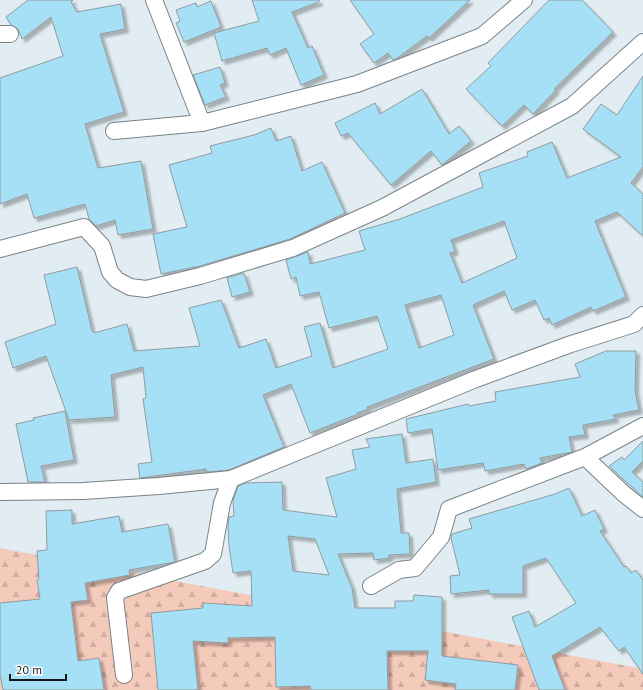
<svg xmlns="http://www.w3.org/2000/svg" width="643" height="690" viewBox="0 0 643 690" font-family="'PT Sans',sans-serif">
	<defs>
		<pattern id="forest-firs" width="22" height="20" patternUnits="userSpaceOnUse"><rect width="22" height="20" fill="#f4cabb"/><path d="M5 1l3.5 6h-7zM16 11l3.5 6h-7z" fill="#d0ada0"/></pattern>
		<filter id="shadow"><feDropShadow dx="3.5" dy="3.5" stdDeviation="1" flood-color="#0004"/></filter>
	</defs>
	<rect width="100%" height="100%" fill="#e1edf2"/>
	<path fill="url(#forest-firs)" d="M0 548 643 669V690H0Z"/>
	<path fill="#a6e0f7" stroke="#909b9f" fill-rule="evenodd" filter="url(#shadow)" d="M28 0H73L71 2 77 12 121 4 125 29 100 34 124 112 85 124 98 168 141 161 153 229 118 235 115 220 96 226 89 219 85 204 34 218 27 194 0 204V78L63 56 51 17 22 39 18 29 11 25 6 17Z
		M252 0H319V2L292 12 308 48 312 46 324 75 301 85 286 48 270 55 267 48 222 61 214 33 259 21Z
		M350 0H470L429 38 427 36 396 59 393 60 388 53 374 63 360 44 374 34Z
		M549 0H582L613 32 554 89 556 90 533 114 524 105 502 126 466 89 491 66 488 63Z
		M211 1 221 27 184 42 176 23 180 21 176 10 196 3 197 7Z
		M220 67 225 83 220 85 226 97 205 105 193 75Z
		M643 76V167L631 183 643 194V236L617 212 595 221 626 297 593 311 591 307 552 325 549 318 544 320 535 300 512 310 504 291 473 305 494 359 367 407 368 409 357 413 358 414 310 433 291 384 263 395 284 447 229 470 207 472 206 469 140 478 138 464 152 462 143 399 146 398 143 367 111 375 115 417 69 420 46 356 13 368 5 342 56 324 44 275 77 267 92 331 94 333 127 324 134 351 200 346 189 308 221 300 239 348 266 339 276 368 312 356 304 327 320 323 333 368 388 349 377 316 329 328 319 292 300 296 296 277 291 279 286 260 308 252 310 264 365 250 359 231 400 219 483 187 479 173 528 156 527 152 552 142 567 178 621 157 583 129 601 104 617 115ZM504 221 517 258 462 283 450 253 455 251 451 240ZM441 295 454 335 419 348 405 305Z
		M422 89 449 134 459 126 471 141 442 165 431 151 391 185 348 133 341 136 335 123 375 103 380 114Z
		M271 128 276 141 291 136 302 171 322 162 345 213 290 239 200 266 161 274 153 234 187 227 169 165 212 153 210 146 254 135Z
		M244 273 250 292 232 297 227 278Z
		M606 351H636L635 391 639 410 613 415 616 419 583 425 585 435 569 437 572 452 540 458 542 463 526 469 524 464 485 471 483 463 438 470 432 429 408 433 406 419 468 404 469 406 496 401 495 392 580 377 575 364Z
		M65 411 74 460 41 466 45 482H28L16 424 34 420 33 418Z
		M402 434 406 463 433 459 436 482 397 489 401 533H409L410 554 389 555V558L374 560 373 553 338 554 352 588 355 608H395V601H413L414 595 442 597V656L518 665 515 690H455L456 684 425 680 428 651H387L388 690H311L310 686 276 687 275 637 228 638V643L193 641 198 690H158L151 613 203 608V603L252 606 251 571 233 573 229 546 228 526 229 517 234 516 233 501 238 486 246 483 282 482 283 510 337 517 326 478 356 469 352 450 370 447 366 439ZM288 536 315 539 329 575 293 571Z
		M643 441V461L632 472 643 482V497L609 466 622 457 624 460Z
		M569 488 582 516 595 510 604 529 600 531 624 567 626 566 631 573 636 570 643 580V674L624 647 619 651 600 627 552 656 565 690H539L512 617 529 611 535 627 576 603 546 558 523 566V594H489V590L451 594 450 576 460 575 451 538 452 534 472 528 469 519 555 494Z
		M72 510V524L119 516 122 532 168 524 175 562 129 570 130 575 85 583 88 600 71 602 78 661 99 658 104 690H3L0 674V603L40 599 37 580 39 579 37 551 47 550 46 511Z"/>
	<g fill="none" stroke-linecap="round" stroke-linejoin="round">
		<g stroke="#798388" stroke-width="18">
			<path id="street" d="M154 0 202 123
				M0 34H10
				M114 131 202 123 357 84 482 36 524 0
				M0 249 84 227 102 246 110 272 117 280 130 287 146 289 200 276 293 248 382 208 572 106 643 42
				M585 457 624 494 643 509
				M0 492 83 491 159 486 231 479 476 379 571 344 634 324 643 315
				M371 586 399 570 415 568 441 537 449 509 585 457 643 426
				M124 675 115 598 119 591 205 561 213 554 222 503 231 479"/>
		</g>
		<use href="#street" stroke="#fff" stroke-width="16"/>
	</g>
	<path d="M10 674v6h56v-6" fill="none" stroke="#14181a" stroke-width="2"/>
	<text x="16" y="674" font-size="12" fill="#14181a" stroke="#ffffff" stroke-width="3" paint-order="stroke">20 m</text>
</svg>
